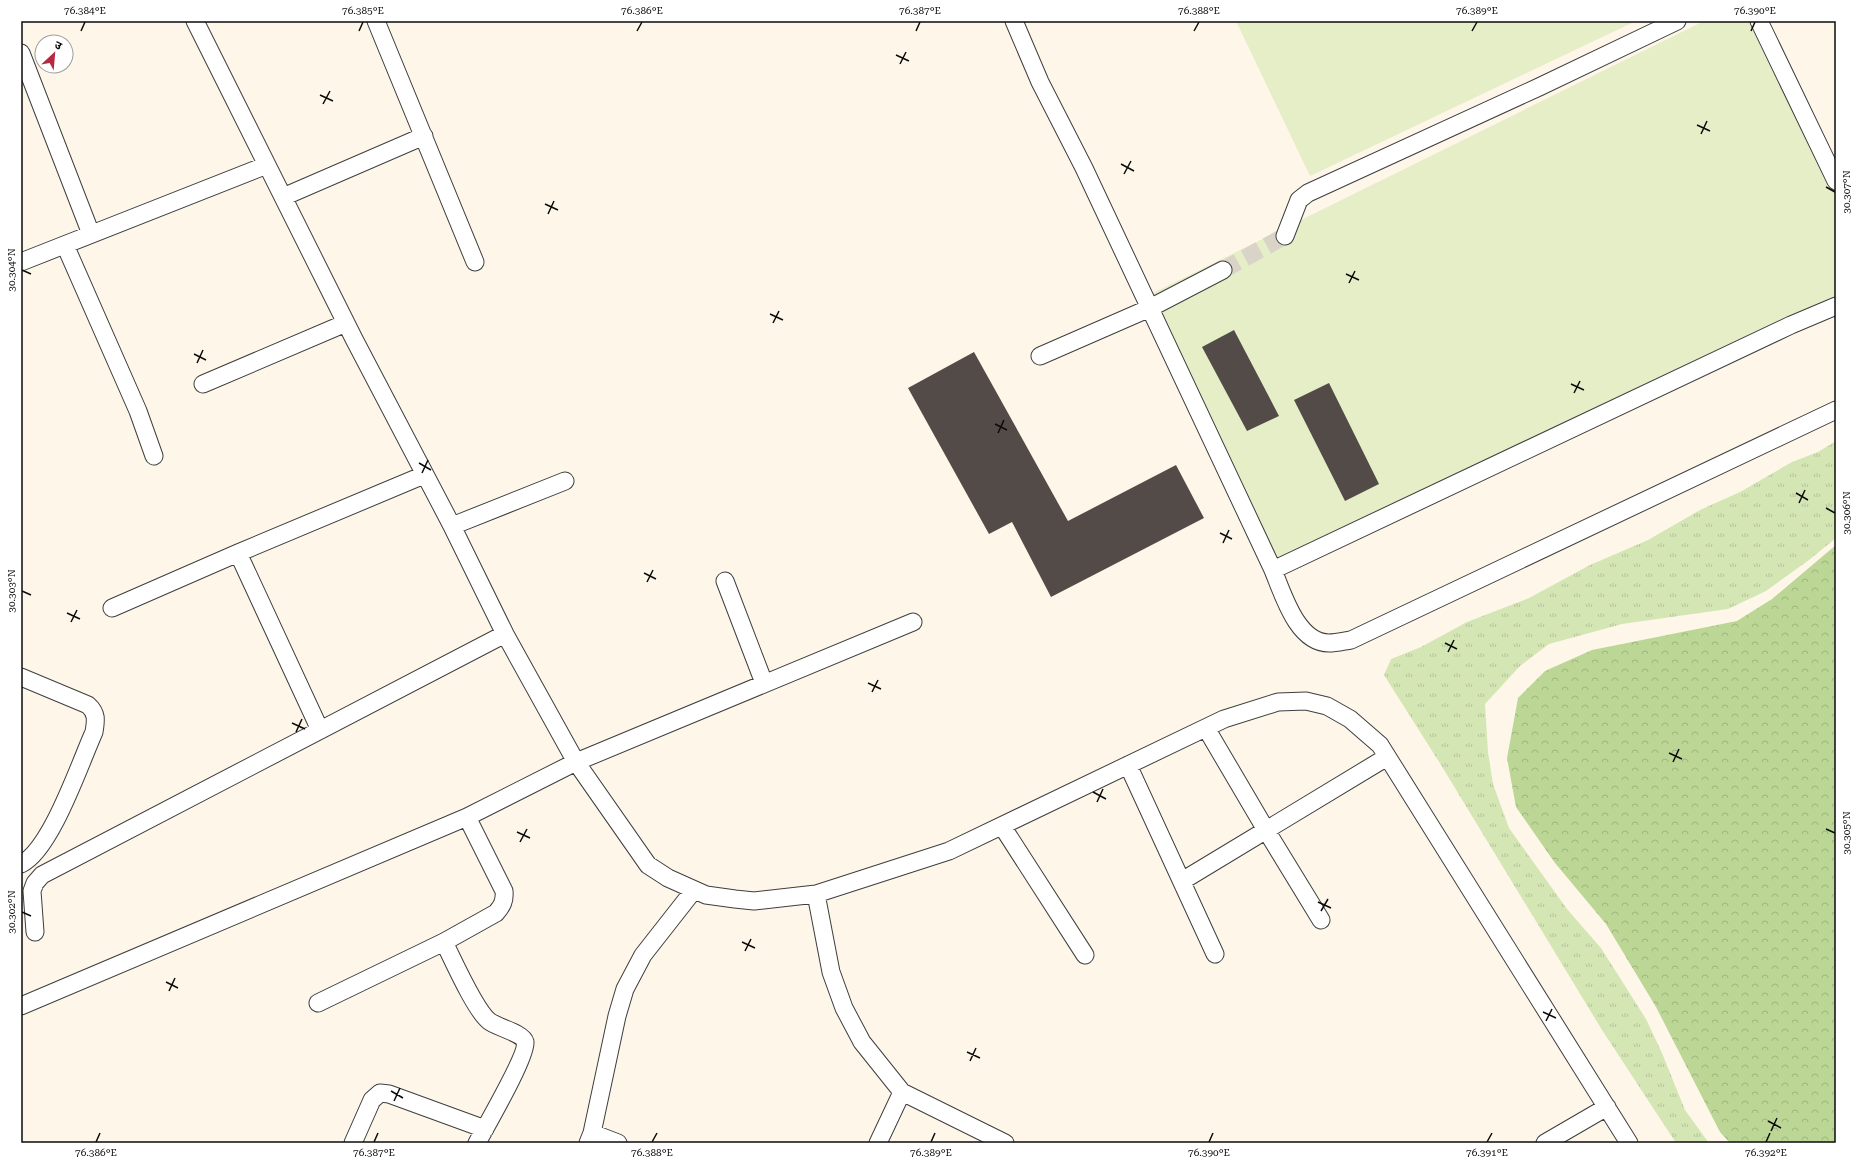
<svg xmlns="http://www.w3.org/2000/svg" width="1857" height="1164" viewBox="0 0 1857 1164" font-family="'Roboto Serif','Noto Sans Devanagari',serif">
	<defs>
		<pattern id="grass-tufts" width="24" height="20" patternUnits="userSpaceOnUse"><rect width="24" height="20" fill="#d5e6b5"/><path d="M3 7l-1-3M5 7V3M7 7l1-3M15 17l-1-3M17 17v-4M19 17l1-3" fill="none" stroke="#b6c49a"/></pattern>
		<pattern id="forest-crowns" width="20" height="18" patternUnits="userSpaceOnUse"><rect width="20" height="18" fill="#bbd695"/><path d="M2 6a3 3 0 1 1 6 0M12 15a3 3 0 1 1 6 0" fill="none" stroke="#9fb67f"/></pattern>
	</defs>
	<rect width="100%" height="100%" fill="#fef7e9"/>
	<path fill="url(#grass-tufts)" d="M1836 441V538L1809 560 1766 591 1728 609 1622 624 1549 644 1520 666 1485 704 1488 752 1493 784 1509 828 1567 909 1601 948 1646 1019 1662 1053 1685 1110 1709 1143H1676L1602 1030 1441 765 1384 675 1391 659 1421 647 1467 622 1529 598 1590 565 1648 540 1700 510 1740 492 1792 462 1818 452Z"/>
	<path fill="url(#forest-crowns)" d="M1836 545V1143H1730L1720 1132 1656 1007 1606 924 1555 863 1516 807 1507 758 1518 698 1545 671 1592 650 1737 621 1772 599Z"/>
	<path fill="#e5eec7" d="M1236 21H1636L1310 176Z
		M1704 21H1755L1836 182V301L1284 574 1145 297Z"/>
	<path fill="#534b48" d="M1234 330 1279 416 1247 431 1202 347Z
		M974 352 1068 521 1176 465 1204 518 1051 597 1012 522 989 534 908 388Z
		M1329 383 1379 484 1345 501 1294 400Z"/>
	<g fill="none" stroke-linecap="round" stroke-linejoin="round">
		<path stroke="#dad4c8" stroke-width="17" stroke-dasharray="17 8" stroke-linecap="butt" d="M1223 270 1285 236"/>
		<g stroke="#3e3e3e" stroke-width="19">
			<path id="minor" d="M195 21 354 339 452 526 505 634 576 762 648 865 668 878 706 895 735 899 754 901 816 894 949 851 1224 719 1278 702 1306 701 1327 706 1350 719 1380 745 1629 1143
				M376 21 475 262
				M1014 21 1040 82 1084 168 1273 570C1283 594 1297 643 1329 643 1336 643 1344 641 1351 640L1836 410
				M1759 21 1836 181
				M21 53 91 234
				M283 197 424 136
				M1285 236 1299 200 1308 193 1539 87 1677 21
				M65 245 138 411 154 456
				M21 262 267 165
				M1040 356 1150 308 1223 270
				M203 384 346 323
				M452 526 565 481
				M238 553 320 730
				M1273 570 1791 325 1836 306
				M725 581 764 683
				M112 608 238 553 424 475
				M21 677 88 705C97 713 96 720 94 732 80 763 51 850 21 864
				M1206 728 1266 830 1321 920
				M1128 765 1215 954
				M1002 826 1085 955
				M1182 881 1387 757
				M816 894 831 972 844 1008 862 1042 902 1092 1005 1143
				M35 932 32 891 35 883 42 875 505 634
				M444 942C453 960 475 1010 489 1021 496 1027 523 1033 525 1042 528 1054 485 1128 477 1143
				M318 1003 444 942 496 913C502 906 505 901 504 891L467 817
				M21 1006 467 817 576 762 913 622
				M592 1133 618 1143
				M353 1143 372 1100 380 1093 389 1094 485 1129
				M588 1143 592 1133 617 1016 625 989 643 955 694 890
				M878 1143 902 1092
				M1545 1143 1607 1107"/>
		</g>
		<use href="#minor" stroke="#fff" stroke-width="17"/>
	</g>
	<path fill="none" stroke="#0b0b0b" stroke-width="1.5" d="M81 31 85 22M359 31 363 22M637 31 642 22M916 31 920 22M1194 31 1199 22M1472 31 1477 22M1751 31 1755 22M896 55 909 61M900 64 906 52M320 95 333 101M323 104 330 91M1697 125 1710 131M1701 134 1707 121M1121 164 1134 171M1124 174 1131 161M1826 187 1835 192M545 204 558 210M548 214 554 201M22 270 31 274M1346 274 1359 280M1349 283 1355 271M770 314 783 320M773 323 779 311M194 354 206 360M197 363 203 350M1571 384 1584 390M1574 393 1580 381M995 424 1007 430M998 433 1004 420M419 463 431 470M422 473 428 460M1796 493 1808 500M1799 503 1805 490M1826 508 1835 513M1220 533 1232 539M1223 543 1229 530M644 573 656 579M647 582 653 570M22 591 31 595M67 613 80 619M71 622 77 610M1445 643 1457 649M1448 652 1454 640M868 683 881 689M872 692 878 680M292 723 305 729M296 732 302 719M1669 753 1682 759M1673 762 1679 749M1093 792 1106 799M1097 802 1103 789M1826 829 1835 833M517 832 530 838M520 842 527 829M1318 902 1331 908M1321 911 1328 899M22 912 31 916M742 942 755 948M745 951 751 939M166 982 178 988M169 991 175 978M1543 1012 1556 1018M1546 1021 1552 1009M967 1052 980 1058M970 1061 976 1048M391 1091 403 1098M394 1101 400 1088M1768 1121 1781 1128M1771 1131 1777 1118M96 1142 100 1133M374 1142 378 1133M652 1142 657 1133M931 1142 935 1133M1209 1142 1213 1133M1487 1142 1492 1133M1766 1142 1770 1133"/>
	<rect width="1857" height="1164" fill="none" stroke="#ffffff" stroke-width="44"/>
	<g transform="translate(54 54) rotate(26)"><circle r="19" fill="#ffffff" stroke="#9d9d9d"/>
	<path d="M0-3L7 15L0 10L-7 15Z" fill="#b42a42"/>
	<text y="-6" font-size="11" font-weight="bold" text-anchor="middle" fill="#0b0b0b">उ</text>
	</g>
	<rect x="22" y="22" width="1813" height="1120" fill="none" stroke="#0b0b0b" stroke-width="1.5"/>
	<g font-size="10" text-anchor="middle" fill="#0b0b0b">
		<text x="85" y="14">76.384°E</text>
		<text x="363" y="14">76.385°E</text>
		<text x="642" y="14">76.386°E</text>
		<text x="920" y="14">76.387°E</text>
		<text x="1199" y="14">76.388°E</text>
		<text x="1477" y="14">76.389°E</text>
		<text x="1755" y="14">76.390°E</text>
		<text transform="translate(1846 192) rotate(-90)" y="4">30.307°N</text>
		<text transform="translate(11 270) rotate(-90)" y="4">30.304°N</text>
		<text transform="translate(1846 513) rotate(-90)" y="4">30.306°N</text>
		<text transform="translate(11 591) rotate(-90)" y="4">30.303°N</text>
		<text transform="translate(1846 833) rotate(-90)" y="4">30.305°N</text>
		<text transform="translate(11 912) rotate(-90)" y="4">30.302°N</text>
		<text x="96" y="1156">76.386°E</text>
		<text x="374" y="1156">76.387°E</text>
		<text x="652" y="1156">76.388°E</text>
		<text x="931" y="1156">76.389°E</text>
		<text x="1209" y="1156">76.390°E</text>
		<text x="1487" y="1156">76.391°E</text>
		<text x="1766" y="1156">76.392°E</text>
	</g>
</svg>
